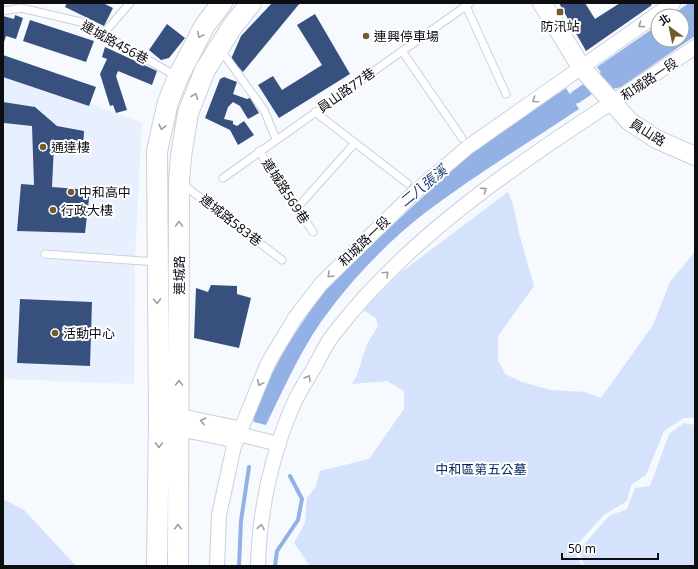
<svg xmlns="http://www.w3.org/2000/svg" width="698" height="569" viewBox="0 0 698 569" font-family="'Noto Sans','Noto Sans TC',sans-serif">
	<rect width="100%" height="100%" fill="#f6f9fe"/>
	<path fill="#e8f0ff" d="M3 71 142 123 135 260 134 384 3 379Z"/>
	<path fill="#d4e2fb" d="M508 192 513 204 519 233 534 286 498 336V360L505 374 522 382 550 390 585 392 601 398 653 325 670 282 695 252V418H684L664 431 646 475 631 485 627 501 604 515 573 549 582 566H310L294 543 305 523 307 498 316 486 320 471 369 459 404 409V391L387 381 352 384 357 375 367 344 378 326 376 318 363 310 400 273Z
		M684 423 695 425V566H584L579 550 609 516 627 509 635 488 650 486 669 434Z
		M3 499 24 510 76 566H3Z"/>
	<path fill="#93b1e4" d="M689 3H695V36L621 87 613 89 597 67 658 25V40H682V16H670Z
		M566 88 579 109C528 143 475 175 426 212 391 239 359 272 332 307 304 342 286 384 266 425L254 422 252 412 286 347 326 287 469 154Z"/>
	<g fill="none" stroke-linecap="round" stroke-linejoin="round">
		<path stroke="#93b1e4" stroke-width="4" d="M569 102 576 97
			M239 566 241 521 249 467
			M275 566 277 551 298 520 302 499 290 476"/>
		<path stroke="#93b1e4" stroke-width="13" d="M576 97 619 68"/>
	</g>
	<path fill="#37507e" d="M67 3H103L113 8 104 26 65 7Z
		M272 3H300L243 72 231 59 241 36Z
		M559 3H585L595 19 620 3H650L652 5 586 51Z
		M315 14 350 74 279 118 258 85 273 76 282 90 322 65 297 25Z
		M15 15 23 18 16 39 6 36 3 45V16L14 19Z
		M30 20 94 41 86 62 23 41Z
		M167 24 185 38 169 58 161 60 149 50Z
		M105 47 157 71 152 85 118 71 116 76 127 110 116 113 113 105 110 106 100 74 107 59 102 57Z
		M3 55 96 87 89 106 3 77Z
		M224 77 237 82 233 94 247 99 250 98 259 113 248 119 240 106 233 102 228 107 224 119 233 121V124L237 126 244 121 254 135 238 145 230 130 205 118 220 79Z
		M3 102 35 107 57 126 84 131 83 149 54 145 52 187 90 190 85 233 17 231 21 184 34 185 32 126 4 123 3 128Z
		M211 285 237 286V294L251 298 239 348 194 338 196 288 208 292Z
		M20 299 92 302 90 366 17 363Z"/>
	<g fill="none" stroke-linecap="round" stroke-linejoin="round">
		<g stroke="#cad1dc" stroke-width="9">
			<path id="service" d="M466 6 506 94
				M3 11 21 8 81 22 178 77
				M103 34 130 3
				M220 49 264 110 276 139
				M402 51 462 138
				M315 112 407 183
				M259 151 313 232
				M223 178 470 3
				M181 183 282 260
				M297 208 355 143
				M45 254 157 262"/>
		</g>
		<g stroke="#cad1dc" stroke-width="16">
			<path id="minor" d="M169 418 180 416 233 427 238 434
				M171 425 179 429 228 439 238 434
				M238 434 279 444
				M217 566 219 515 234 446 268 363 295 318 321 284 415 192 468 147 673 3
				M258 566C259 513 272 451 294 403 300 390 308 378 315 366 321 355 326 344 333 335 428 211 568 134 695 47"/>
		</g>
		<g stroke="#cad1dc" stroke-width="20">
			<path id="tertiary" d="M542 3 581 67 629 121 656 139 695 156"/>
		</g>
		<g stroke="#cad1dc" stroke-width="22">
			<path id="secondary" d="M157 566 159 420 157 151 168 102 178 77 205 25 222 3
				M178 566 179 182 181 156 188 113 205 70 232 27 251 3"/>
		</g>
		<use href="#service" stroke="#fff" stroke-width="7"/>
		<use href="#minor" stroke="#fff" stroke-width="14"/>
		<use href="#tertiary" stroke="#fff" stroke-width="18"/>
		<use href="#secondary" stroke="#fff" stroke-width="20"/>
	</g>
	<defs><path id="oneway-chevron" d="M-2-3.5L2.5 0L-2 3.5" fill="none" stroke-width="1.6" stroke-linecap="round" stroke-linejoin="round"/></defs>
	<g stroke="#9e9fa0">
		<use href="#oneway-chevron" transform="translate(641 25) rotate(146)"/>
		<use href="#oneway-chevron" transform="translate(200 35) rotate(118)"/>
		<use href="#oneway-chevron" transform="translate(195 96) rotate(-68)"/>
		<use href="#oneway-chevron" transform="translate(535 100) rotate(145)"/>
		<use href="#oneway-chevron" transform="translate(162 127) rotate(102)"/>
		<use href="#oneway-chevron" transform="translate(484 190) rotate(-34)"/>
		<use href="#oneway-chevron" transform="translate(179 224) rotate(-90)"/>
		<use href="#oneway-chevron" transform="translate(386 274) rotate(-43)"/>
		<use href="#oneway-chevron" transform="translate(330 275) rotate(135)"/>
		<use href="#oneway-chevron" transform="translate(157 301) rotate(89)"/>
		<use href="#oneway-chevron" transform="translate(308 378) rotate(-60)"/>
		<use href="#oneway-chevron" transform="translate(179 383) rotate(-90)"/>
		<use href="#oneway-chevron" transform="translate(260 383) rotate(114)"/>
		<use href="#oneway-chevron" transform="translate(203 421) rotate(-168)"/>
		<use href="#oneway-chevron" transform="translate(159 445) rotate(91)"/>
		<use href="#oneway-chevron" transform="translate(178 527) rotate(-90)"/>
		<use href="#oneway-chevron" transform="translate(261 527) rotate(-80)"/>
	</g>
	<g fill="#745b2c" stroke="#fff" stroke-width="1.5">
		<rect x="556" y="8" width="8" height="8" rx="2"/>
		<circle cx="366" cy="36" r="4"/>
		<circle cx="43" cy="147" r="4"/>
		<circle cx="71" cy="192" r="4"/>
		<circle cx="53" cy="210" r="4"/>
		<circle cx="55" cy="333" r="4"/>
	</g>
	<g text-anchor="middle" stroke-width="4" stroke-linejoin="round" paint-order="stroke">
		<g font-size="13" fill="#0c0e12" stroke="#fff" text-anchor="start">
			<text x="560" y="31" text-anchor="middle">防汛站</text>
			<text x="374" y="41">連興停車場</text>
			<text x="51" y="152">通達樓</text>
			<text x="79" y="197">中和高中</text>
			<text x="61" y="215">行政大樓</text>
			<text x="63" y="338">活動中心</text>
		</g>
		<g font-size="13" fill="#0c0e12" stroke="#fff">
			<text transform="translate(115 42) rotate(29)" y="5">連城路456巷</text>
			<text transform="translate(649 79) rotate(-34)" y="5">和城路一段</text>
			<text transform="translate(346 90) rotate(-35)" y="5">員山路77巷</text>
			<text transform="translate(648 132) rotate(32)" y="5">員山路</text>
			<text transform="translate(286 191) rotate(57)" y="5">連城路569巷</text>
			<text transform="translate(231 220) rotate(38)" y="5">連城路583巷</text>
			<text transform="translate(364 241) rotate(-44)" y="5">和城路一段</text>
			<text transform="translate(179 275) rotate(-90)" y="5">連城路</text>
		</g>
		<g font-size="13" fill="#04245f" stroke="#fff">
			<text x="481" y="474">中和區第五公墓</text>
		</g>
		<g font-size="14" font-style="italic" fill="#1c3e7b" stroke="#fff">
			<text transform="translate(423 186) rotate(-39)" y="5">二八張溪</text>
		</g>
	</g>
	<rect width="698" height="569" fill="none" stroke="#0c0e12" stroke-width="8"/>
	<g transform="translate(670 28) rotate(327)"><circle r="19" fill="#ffffff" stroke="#9e9fa0"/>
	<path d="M0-3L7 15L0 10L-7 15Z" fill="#745b2c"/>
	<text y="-6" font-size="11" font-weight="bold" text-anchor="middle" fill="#0c0e12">北</text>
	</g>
	<path d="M562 553v6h96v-6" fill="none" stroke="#0c0e12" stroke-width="2"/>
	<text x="568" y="553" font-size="12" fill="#0c0e12" stroke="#ffffff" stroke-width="3" paint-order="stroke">50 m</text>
</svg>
